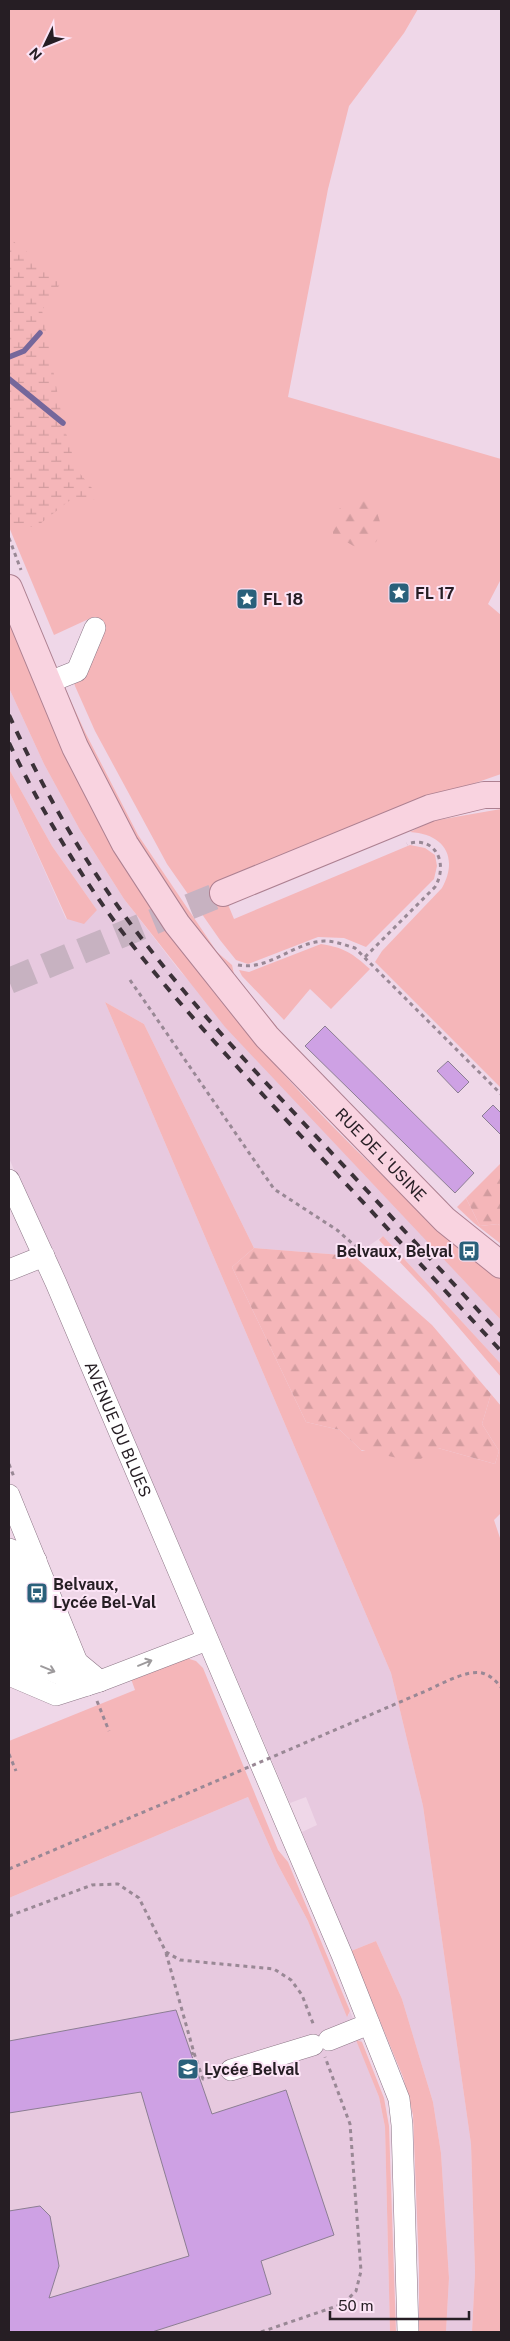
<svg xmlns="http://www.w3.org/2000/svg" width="510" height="2341" viewBox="0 0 510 2341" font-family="'Public Sans',sans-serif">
	<defs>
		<pattern id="forest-firs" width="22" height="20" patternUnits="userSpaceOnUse" patternTransform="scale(1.25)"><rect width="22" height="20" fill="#f5b6b9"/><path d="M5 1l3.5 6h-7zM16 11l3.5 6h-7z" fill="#d29c9f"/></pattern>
		<pattern id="wetland-marsh" width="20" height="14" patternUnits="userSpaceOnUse" patternTransform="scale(1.25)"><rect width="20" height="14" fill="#f5b6b9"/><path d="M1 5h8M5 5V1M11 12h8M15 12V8" fill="none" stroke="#d29c9f"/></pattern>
	</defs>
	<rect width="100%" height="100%" fill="#efd7e8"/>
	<path fill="#e7c9df" d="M9 688 44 764 80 830 124 899 179 970 501 1320V1364L383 1236 354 1256 254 1248 144 1024 105 1002 391 1673 423 1806 471 2144 475 2272 472 2332H446L449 2278 441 2153 433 2102 402 1999 376 1941 351 1951 302 1832 317 1825 306 1797 290 1803 60 1267 36 1222 9 1158V791L66 919 97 910 52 846 9 769Z
		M248 1797 277 1863 308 1921 348 2016 350 2011 362 2042 357 2041 379 2097 385 2127 390 2332H9V1898Z"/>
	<path fill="#f5b6b9" d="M9 9H418L404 33 349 106 328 189 288 397 501 459V579L488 604 501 615V774L401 809 220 885 234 919 410 845 425 848 435 855 437 866 434 879 366 947 344 938 318 937 248 964 236 960 220 940 167 864 95 731 75 686 74 683 85 678 101 627 93 617 54 635 9 527Z
		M9 623C43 704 78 785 121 861 132 882 147 901 161 920 243 1041 354 1153 463 1250L460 1254 467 1261 471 1257 501 1279V1320L225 1027 124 899 80 830 44 764 9 688Z
		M64 686 85 732 138 835 217 952 232 965 234 974 277 1027 274 1031 225 973 133 840 59 688Z
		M9 769 52 846 97 910 84 924 67 919 9 791Z
		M501 809V1088L375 962 382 951 442 888C459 857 444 834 410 832L432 821Z
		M321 944C345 948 352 953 370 969L331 1009 310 989 284 1020 242 976 239 970 249 972Z
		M105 1002 144 1024 254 1248 232 1267 306 1422 340 1430 362 1451 438 1448 495 1464 499 1451 482 1424 491 1394 501 1406V1513L494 1520 501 1541V2332H472L475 2272 471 2144 423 1806 391 1673Z
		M466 1198 480 1226 498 1224 501 1226V1244L474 1223 457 1207Z
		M383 1236 501 1364V1377L430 1294 379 1240Z
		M186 1658 196 1661 203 1668 278 1850 288 1862 350 2011 347 2017 308 1921 277 1863 248 1797 9 1898V1741L135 1690 130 1676Z
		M376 1941 402 1999 433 2102 441 2153 449 2278 446 2332H419V2269L413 2115 403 2077 351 1951Z
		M356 2040 362 2042 384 2098 389 2126 396 2332H390L385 2127 379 2097Z"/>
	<path fill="url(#forest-firs)" d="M354 499 374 503 382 528 376 542 357 548 333 534V513Z
		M501 1163V1226L498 1224 480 1226 466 1198Z
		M254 1248 354 1256 432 1325 491 1394 482 1424 499 1451 495 1464 438 1448 416 1462 361 1450 340 1430 306 1422 232 1267Z"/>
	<path fill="url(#wetland-marsh)" d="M9 238 63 280 42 310 63 423 77 470 101 499 69 501 36 527 11 525 9 521Z"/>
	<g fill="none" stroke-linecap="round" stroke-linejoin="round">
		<path stroke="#75679b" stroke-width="5.5" d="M9 357 24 351 40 333
			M9 379 63 423"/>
	</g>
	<path fill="#cea1e4" stroke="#8c7e93" d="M325 1026 474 1173 455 1193 305 1046Z
		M448 1061 469 1082 458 1093 437 1071Z
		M493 1105 501 1113V1135L482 1116Z
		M176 2010 212 2114 286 2090 334 2235 261 2261 271 2294 152 2332H9V2211L40 2206 50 2216 59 2266 49 2298 189 2256 141 2092 9 2113V2041Z"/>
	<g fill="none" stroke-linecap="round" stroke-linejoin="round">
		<path stroke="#c7b2c1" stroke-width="26" stroke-dasharray="26 13" stroke-linecap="butt" d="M9 981 223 893"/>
		<g stroke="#8d7787" stroke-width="22">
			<g id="minor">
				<path d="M47 683 77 671 95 628"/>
				<path id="s1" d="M9 1180 56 1283 342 1955 399 2099 402 2125 408 2332"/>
				<path d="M9 1270 44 1256"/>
				<path d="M9 1495 46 1586"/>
				<path d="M9 1549 36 1560"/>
				<path d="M9 1570 46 1586 77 1662 100 1681"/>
				<path d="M9 1591 57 1611"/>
				<path d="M9 1612 66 1635"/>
				<path d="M9 1633 77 1662"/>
				<path d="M9 1654 87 1685"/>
				<path d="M9 1675 56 1695 100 1681 207 1640"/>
				<path d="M329 2040 369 2024"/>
				<path d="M231 2070 313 2045"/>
			</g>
		</g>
		<g stroke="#ad8091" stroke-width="28">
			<g id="major">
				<path id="s2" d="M9 588 75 747 125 844 177 924 267 1037 445 1220 501 1265"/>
				<path d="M223 893 430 808 484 795H501"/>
			</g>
		</g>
		<path stroke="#998895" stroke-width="3" stroke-dasharray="4 4" stroke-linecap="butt" d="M9 538 21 570
			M365 957 435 887C449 863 435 835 407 844
			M238 965C269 971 294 942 324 941 335 941 345 945 355 948L501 1094
			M130 980 274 1189 337 1230 361 1251
			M9 1464 14 1477
			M421 1693C436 1687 466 1669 482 1673 490 1675 496 1681 501 1687
			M97 1701 109 1731
			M9 1754 16 1771
			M9 1869 186 1794
			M9 1916 92 1885 118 1884 139 1898 166 1952 180 1960 274 1969 291 1980 302 1995 314 2026
			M166 1953 194 2053 191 2054
			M194 2053 203 2079 214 2076
			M261 2332 343 2304 356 2291 361 2271 350 2124 325 2057"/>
		<use href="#minor" stroke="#fff" stroke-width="21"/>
		<use href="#major" stroke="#f9d3e0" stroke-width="26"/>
		<path stroke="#3b3138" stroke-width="4" stroke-dasharray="9 9" stroke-linecap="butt" d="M9 715C44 792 87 867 139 935 192 1005 253 1069 313 1133 376 1200 439 1268 501 1335
			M9 743C43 813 82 880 130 942 183 1010 243 1073 302 1137 369 1208 435 1280 501 1351"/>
		<path stroke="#998895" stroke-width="3" stroke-dasharray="4 4" stroke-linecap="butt" d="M186 1794 421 1693"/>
	</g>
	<defs><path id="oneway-shaft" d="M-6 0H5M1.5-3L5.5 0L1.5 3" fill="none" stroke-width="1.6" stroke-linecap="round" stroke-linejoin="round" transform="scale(1.25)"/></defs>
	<g stroke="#9d9a9c">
		<use href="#oneway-shaft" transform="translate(145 1663) rotate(-22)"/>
		<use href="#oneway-shaft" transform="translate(48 1669) rotate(22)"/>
	</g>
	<defs>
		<g id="sight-square" transform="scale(1.125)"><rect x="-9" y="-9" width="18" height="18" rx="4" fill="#2a607b" stroke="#fce4f6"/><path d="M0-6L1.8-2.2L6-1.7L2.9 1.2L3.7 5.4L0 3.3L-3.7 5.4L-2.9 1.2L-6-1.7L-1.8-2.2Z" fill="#fff"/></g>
		<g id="bus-square" transform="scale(1.125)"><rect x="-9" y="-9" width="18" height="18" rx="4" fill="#2a607b" stroke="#fce4f6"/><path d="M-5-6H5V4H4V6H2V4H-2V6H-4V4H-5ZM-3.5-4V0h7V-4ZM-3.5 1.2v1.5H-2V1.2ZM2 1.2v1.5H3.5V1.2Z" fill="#fff"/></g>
		<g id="school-square" transform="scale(1.125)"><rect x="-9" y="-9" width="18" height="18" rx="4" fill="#2a607b" stroke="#fce4f6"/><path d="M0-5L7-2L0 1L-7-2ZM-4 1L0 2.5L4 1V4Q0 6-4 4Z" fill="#fff"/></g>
	</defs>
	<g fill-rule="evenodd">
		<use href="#sight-square" x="399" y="593"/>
		<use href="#sight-square" x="247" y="599"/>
		<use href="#bus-square" x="469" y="1251"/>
		<use href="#bus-square" x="37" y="1593"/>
		<use href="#school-square" x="188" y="2069"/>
	</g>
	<g text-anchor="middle" stroke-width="4" stroke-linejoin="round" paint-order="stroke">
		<g font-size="16" font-weight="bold" fill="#261e24" stroke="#fce4f6" text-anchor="start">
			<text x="415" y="599">FL 17</text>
			<text x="263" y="605">FL 18</text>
			<text x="453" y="1257" text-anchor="end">Belvaux, Belval</text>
			<text x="53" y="1590">Belvaux,<tspan x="53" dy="18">Lycée Bel-Val</tspan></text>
			<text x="204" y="2075">Lycée Belval</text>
		</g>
		<g font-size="16" fill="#261e24" stroke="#fce4f6">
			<text dy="6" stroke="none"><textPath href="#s2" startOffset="685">RUE DE L'USINE</textPath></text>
			<text dy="6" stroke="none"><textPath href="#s1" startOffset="272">AVENUE DU BLUES</textPath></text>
		</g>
	</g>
	<rect width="510" height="2341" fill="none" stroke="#261e24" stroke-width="20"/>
	<g transform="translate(45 45) rotate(227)" stroke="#fce4f6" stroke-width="4" paint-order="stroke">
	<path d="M0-4L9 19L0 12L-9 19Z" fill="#261e24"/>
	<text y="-8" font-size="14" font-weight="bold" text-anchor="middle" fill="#261e24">N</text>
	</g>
	<path d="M330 2311v8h139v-8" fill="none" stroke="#261e24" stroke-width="2.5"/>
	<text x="338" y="2311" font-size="15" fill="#261e24" stroke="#fce4f6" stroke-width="4" paint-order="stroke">50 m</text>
</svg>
